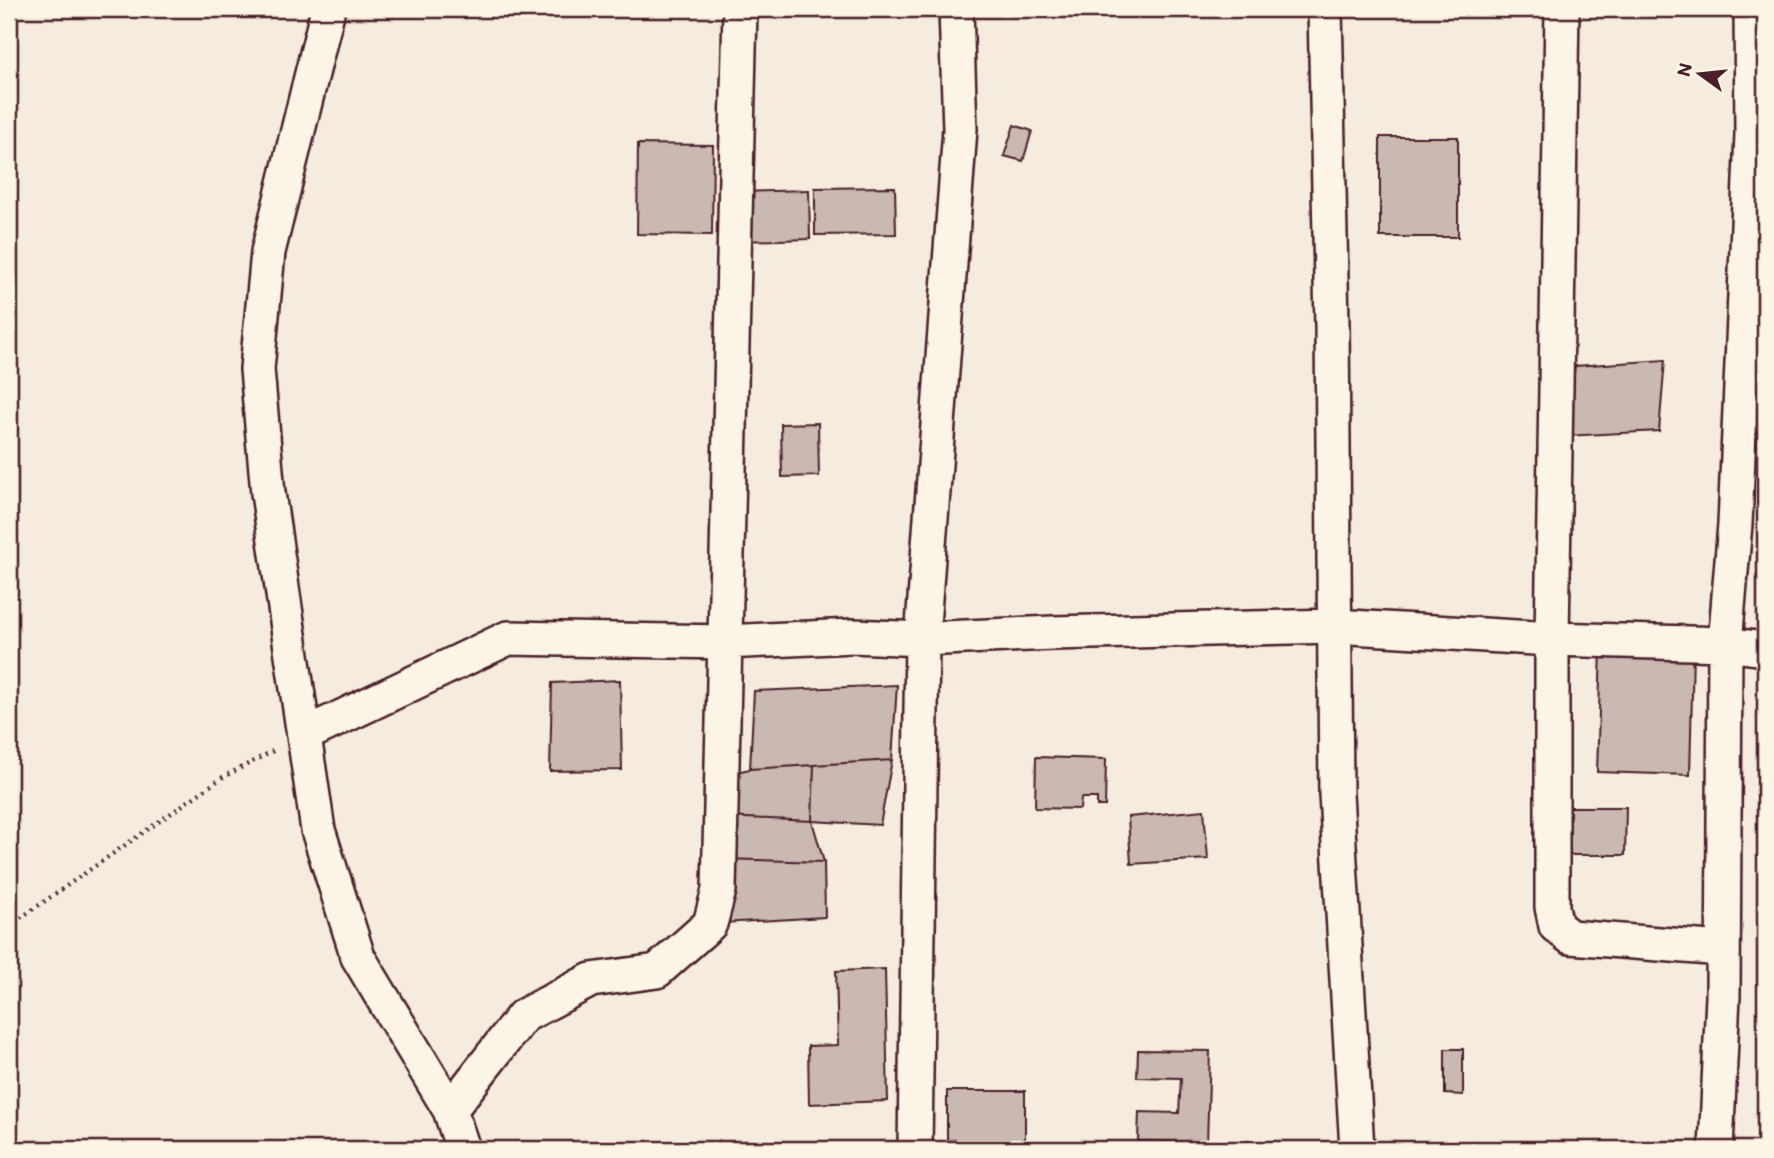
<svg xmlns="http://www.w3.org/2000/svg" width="1774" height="1158" viewBox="0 0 1774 1158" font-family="Itim,sans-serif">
	<rect width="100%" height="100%" fill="#f5ecde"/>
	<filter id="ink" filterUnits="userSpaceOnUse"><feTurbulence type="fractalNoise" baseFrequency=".0143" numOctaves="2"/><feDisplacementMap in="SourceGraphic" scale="14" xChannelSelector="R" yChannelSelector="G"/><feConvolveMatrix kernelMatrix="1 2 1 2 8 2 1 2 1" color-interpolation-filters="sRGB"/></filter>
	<g filter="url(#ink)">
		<path fill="#cab9b1" stroke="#4a1f2b" stroke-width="2" d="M1014 125 1032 131 1023 161 1004 156Z
			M1380 137H1458V237H1380Z
			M638 144 713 145 712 235 637 234Z
			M895 187 896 234 815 235V188Z
			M809 190 810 239 742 241 740 192Z
			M1665 360 1659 431 1565 436 1575 366Z
			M818 423 819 476 782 477 781 424Z
			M1601 649 1693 652 1690 775 1597 772Z
			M620 680 622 770 550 771 552 683Z
			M897 685 892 760 750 769 754 691Z
			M1036 757 1106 759 1105 806H1097V798H1081L1080 809 1035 808Z
			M892 760 880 825 812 821 814 765Z
			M814 765 812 821 725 817 726 774 750 769Z
			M1554 807H1626L1625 855H1553Z
			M1204 810 1208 859 1131 864 1128 817Z
			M725 817 812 821 824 862 725 859Z
			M725 859 824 862 825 917 723 923Z
			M885 969 888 1101 809 1104 808 1046 838 1045 836 971Z
			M1445 1049H1463V1095L1445 1094Z
			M1138 1050 1210 1051 1207 1143 1138 1141 1139 1112 1179 1113 1181 1078 1137 1077Z
			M947 1091H1025V1140H947Z"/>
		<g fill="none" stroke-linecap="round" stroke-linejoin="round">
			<g stroke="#4a1f2b" stroke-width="38">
				<path id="street" d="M328 9 268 252 257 369 268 493 318 830 358 957 450 1110 463 1149
					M1325 9 1332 325 1336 794 1357 1149
					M1562 9 1552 639V907L1556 926 1570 937 1723 949
					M304 735 508 638 725 642 853 636 922 639 1053 633 1334 626 1552 639 1725 644 1765 649
					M450 1110 523 1016 591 980 657 971 710 924 719 890 740 9
					M915 1149 922 639 960 129 956 9
					M1716 1149 1723 996 1725 644 1735 524 1752 134 1751 9"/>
			</g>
			<path stroke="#4a1f2b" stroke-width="4.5" stroke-dasharray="2 5" stroke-linecap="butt" d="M9 926 223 777 275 750
				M420 1149 426 1141"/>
			<use href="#street" stroke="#fcf5e5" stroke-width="33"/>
		</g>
	</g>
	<rect width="1774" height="1158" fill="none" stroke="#fcf5e5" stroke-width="35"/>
	<rect x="18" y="18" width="1739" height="1123" fill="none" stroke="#4a1f2b" stroke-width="2.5" filter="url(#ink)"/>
	<g transform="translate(1700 74) rotate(285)" stroke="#fcf5e5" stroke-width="5" paint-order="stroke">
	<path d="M0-5L12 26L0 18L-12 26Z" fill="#4a1f2b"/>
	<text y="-10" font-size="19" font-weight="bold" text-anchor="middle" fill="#4a1f2b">N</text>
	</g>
</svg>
